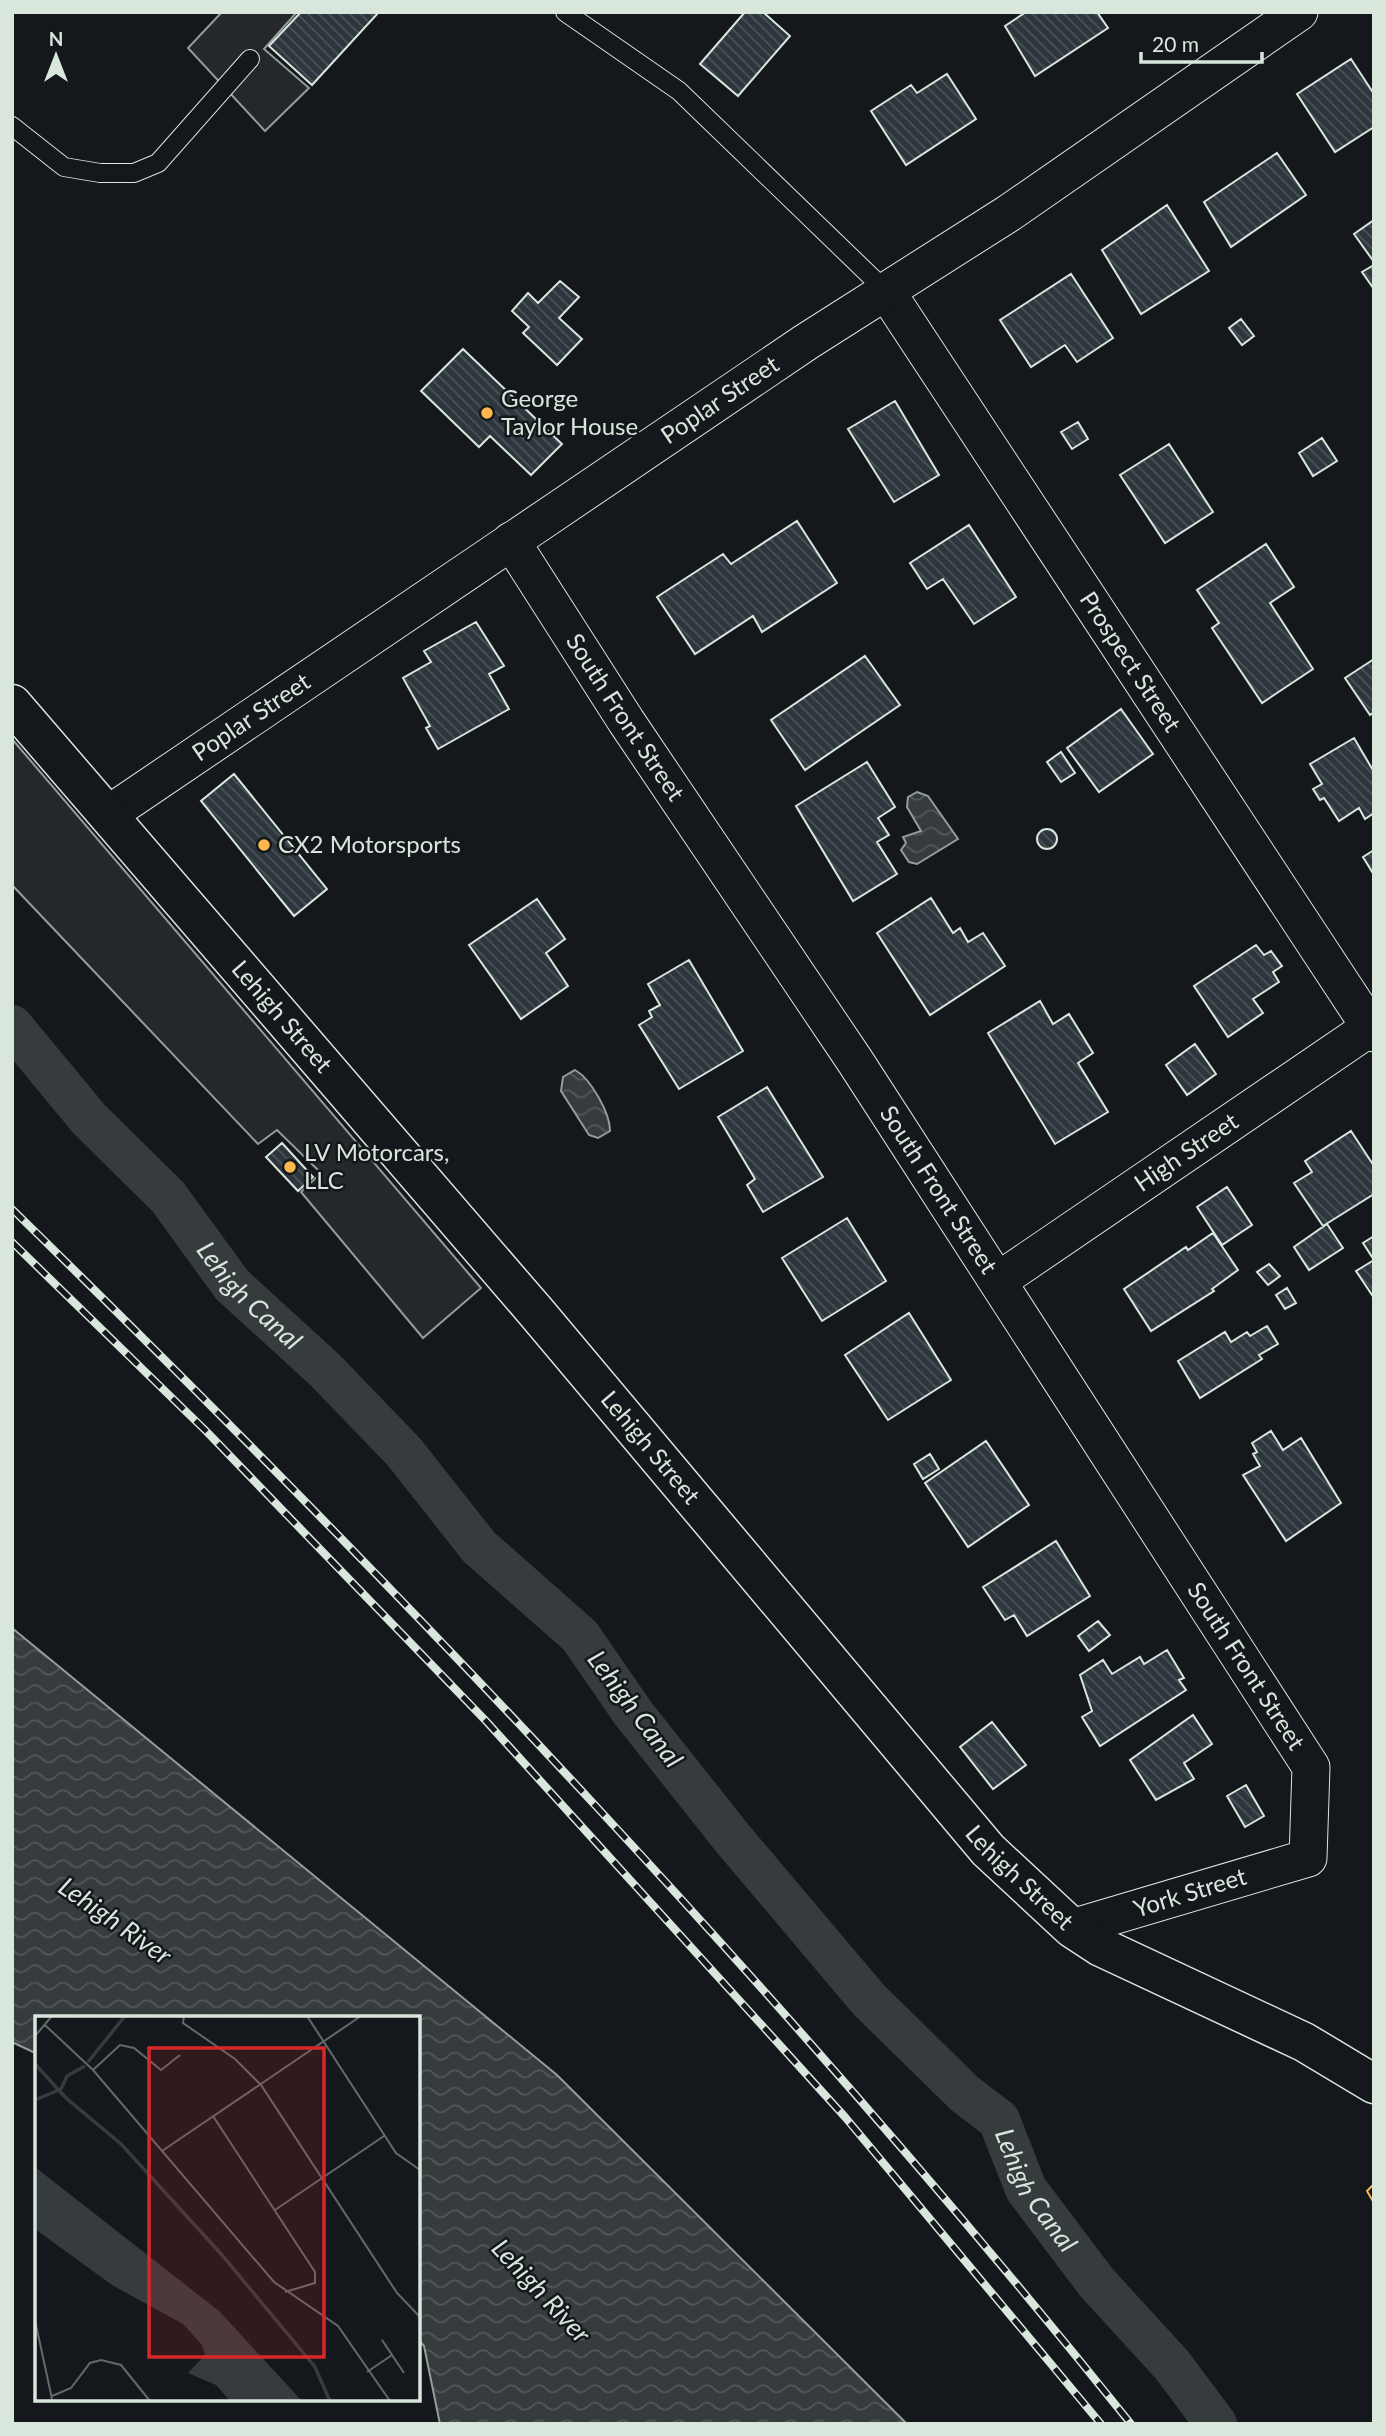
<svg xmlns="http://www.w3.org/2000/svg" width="1386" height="2436" viewBox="0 0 1386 2436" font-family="Lato,sans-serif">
	<defs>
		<pattern id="water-waves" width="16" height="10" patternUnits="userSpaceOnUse" patternTransform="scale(1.75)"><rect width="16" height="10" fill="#363b3e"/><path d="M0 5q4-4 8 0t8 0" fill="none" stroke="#525759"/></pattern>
		<pattern id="building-back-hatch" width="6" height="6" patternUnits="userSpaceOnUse" patternTransform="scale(1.75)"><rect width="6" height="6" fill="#2c363c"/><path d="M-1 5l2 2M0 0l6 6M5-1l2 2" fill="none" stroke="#4a5358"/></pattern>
	</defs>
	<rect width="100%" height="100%" fill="#14181c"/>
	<path fill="#24282b" stroke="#939e99" stroke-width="2" d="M222 12H297L264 49 309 88 265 131 188 48Z
		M12 739 481 1288 423 1338 301 1192 321 1173 277 1130 258 1144 12 885Z"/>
	<path fill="url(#water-waves)" stroke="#939e99" stroke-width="2" d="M917 792 928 796 958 839 917 864 909 862 901 850 906 843 903 837 921 831 907 807 908 797Z
		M575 1070C591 1079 610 1113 610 1131L598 1138 589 1135 561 1091 563 1077Z
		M12 1628 557 2075 907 2424H440L424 2346 418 2339V2018H37V2054L12 2042Z"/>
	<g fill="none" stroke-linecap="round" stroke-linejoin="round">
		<path stroke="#363b3e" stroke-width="42" id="s1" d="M12 1026 89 1119 168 1197 232 1285 325 1370 404 1452 479 1547 580 1636 633 1713 733 1839 869 2000 965 2094 999 2120 1026 2189 1096 2282 1172 2365 1216 2424"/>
	</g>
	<path fill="url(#building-back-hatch)" stroke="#d8e6dc" stroke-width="2" d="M301 12H379L312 85 269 46Z
		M745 12H763L790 36 738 96 700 64Z
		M1026 12H1097L1108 28 1035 76 1005 26Z
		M1351 59 1374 94V127L1335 152 1297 94Z
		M947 74 976 119 906 165 871 111 911 85 917 93Z
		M1277 153 1306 195 1231 247 1204 202Z
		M1167 205 1209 271 1141 314 1102 250Z
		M1374 220V262L1354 234Z
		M1374 265V289L1362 272Z
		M1071 274 1113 338 1077 362 1065 345 1031 367 1000 320Z
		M560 281 579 297 559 318 582 339 557 365 523 333 529 327 512 311 528 293 538 303Z
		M1241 319 1254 336 1242 345 1229 328Z
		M463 349 562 444 531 475 490 436 479 447 421 391Z
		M895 401 939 475 894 502 848 429Z
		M1078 422 1088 439 1072 449 1061 432Z
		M1322 438 1337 461 1313 476 1299 453Z
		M1169 444 1213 512 1165 543 1120 475Z
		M797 521 837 583 762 632 753 616 695 654 657 597 723 554 731 564Z
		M969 525 1016 597 974 624 943 579 927 589 910 563Z
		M1266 544 1294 587 1270 603 1313 669 1262 703 1212 628 1219 623 1197 590Z
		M476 622 504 666 489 674 509 709 438 749 426 728 430 726 403 678 431 662 424 651Z
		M865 656 900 705 805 770 771 720Z
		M1374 659V712L1370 715 1345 678Z
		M1121 709 1153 754 1099 792 1067 748Z
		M1354 738 1374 772V813L1365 819 1359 808 1339 821 1324 798 1320 800 1313 789 1322 784 1310 764Z
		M1061 752 1075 773 1061 782 1047 762Z
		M867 762 895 807 878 818 889 835 877 842 897 874 853 901 796 806Z
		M234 774 327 889 294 916 201 801Z
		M1037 839a10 10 0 1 1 20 0a10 10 0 1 1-20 0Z
		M1374 850V875L1363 857Z
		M931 898 953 933 960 928 968 942 983 933 1005 966 930 1015 877 933Z
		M537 899 565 939 546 953 568 986 521 1019 469 945Z
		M1256 945 1264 955 1271 951 1282 966 1273 972 1279 982 1253 999 1263 1013 1228 1037 1194 986Z
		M689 960 743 1051 679 1089 639 1025 652 1017 649 1011 660 1005 648 984Z
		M1040 1001 1053 1024 1069 1014 1093 1053 1078 1063 1108 1112 1055 1144 988 1033Z
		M1195 1044 1216 1074 1187 1095 1166 1065Z
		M767 1087 823 1177 763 1212 747 1185 755 1179 718 1117Z
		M1351 1131 1374 1166V1194L1323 1226 1294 1183 1312 1172 1305 1161Z
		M282 1143 313 1177 298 1191 266 1157Z
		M1227 1187 1252 1225 1222 1245 1197 1207Z
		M847 1218 886 1281 822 1321 782 1258Z
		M1327 1224 1343 1248 1309 1270 1294 1247Z
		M1213 1233 1238 1270 1212 1289 1214 1291 1151 1331 1124 1289 1186 1247 1188 1250Z
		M1374 1236V1298L1356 1271 1374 1260 1363 1243Z
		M1269 1264 1280 1276 1268 1285 1257 1272Z
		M1287 1288 1296 1303 1285 1309 1276 1295Z
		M909 1313 951 1380 888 1420 845 1355Z
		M1267 1326 1278 1344 1259 1355 1262 1359 1200 1398 1178 1361 1225 1332 1231 1342 1247 1332 1250 1336Z
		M1271 1431 1283 1450 1301 1438 1341 1503 1286 1541 1243 1475 1260 1466 1253 1454 1257 1452 1252 1443Z
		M986 1441 1029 1505 968 1547 925 1483Z
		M930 1454 939 1469 923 1479 914 1464Z
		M1056 1541 1090 1596 1027 1636 1014 1615 1005 1620 983 1587Z
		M1098 1621 1110 1635 1089 1651 1078 1636Z
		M1167 1650 1184 1678 1179 1680 1186 1690 1100 1746 1082 1717 1092 1711 1080 1675 1103 1660 1112 1674 1140 1657 1144 1664Z
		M1193 1715 1212 1744 1184 1763 1194 1779 1156 1800 1130 1760Z
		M992 1722 1026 1765 993 1789 960 1747Z
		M1246 1785 1264 1816 1245 1827 1227 1796Z"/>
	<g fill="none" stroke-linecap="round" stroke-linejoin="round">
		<g stroke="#d8e6dc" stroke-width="20">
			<path id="lane" d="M565 12 679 91 886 291
				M12 126 64 167 100 173H134L158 163 250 59"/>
		</g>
		<g stroke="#d8e6dc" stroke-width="39">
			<g id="street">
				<path id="s2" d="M886 291 1374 1033"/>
				<path id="s3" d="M511 541 626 721 855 1061 1311 1767 1308 1858 1072 1928"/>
				<path id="s4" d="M109 814 806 342 1009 213 1299 12"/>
				<path id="s5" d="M998 1281 1374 1025"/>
			</g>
		</g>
		<g stroke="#d8e6dc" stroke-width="41">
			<g id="secondary">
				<path id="s6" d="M12 704 536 1312 988 1850 1072 1928 1101 1947 1304 2042 1374 2084"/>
			</g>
		</g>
		<use href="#lane" stroke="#14181c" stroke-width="18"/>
		<use href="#street" stroke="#14181c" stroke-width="37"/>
		<use href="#secondary" stroke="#14181c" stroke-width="38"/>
		<g stroke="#d8e6dc" stroke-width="8">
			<path id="rail" d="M12 1209C406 1594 786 1994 1131 2424
				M12 1242 206 1431 486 1721 845 2117 1101 2424"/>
		</g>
		<use href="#rail" stroke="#14181c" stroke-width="5" stroke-dasharray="16" stroke-linecap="butt"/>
		<path stroke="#ffb74d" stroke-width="2" stroke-dasharray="24 5 3.5 5" stroke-linecap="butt" d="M1374 2184 1367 2191 1374 2203"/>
	</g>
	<g fill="#ffb74d" stroke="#14181c" stroke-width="2.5">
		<circle cx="487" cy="413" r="7"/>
		<circle cx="264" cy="845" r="7"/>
		<circle cx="290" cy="1167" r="7"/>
	</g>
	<g text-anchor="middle" stroke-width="5" stroke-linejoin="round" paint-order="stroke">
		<g font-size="24" fill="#d8e6dc" stroke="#14181c" text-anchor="start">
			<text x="501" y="407">George<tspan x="501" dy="28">Taylor House</tspan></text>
			<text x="278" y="853">CX2 Motorsports</text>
			<text x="304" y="1161">LV Motorcars,<tspan x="304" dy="28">LLC</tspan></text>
		</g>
		<g font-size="24" fill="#d8e6dc" stroke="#14181c">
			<text dy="8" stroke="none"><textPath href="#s4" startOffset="738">Poplar Street</textPath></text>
			<text dy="8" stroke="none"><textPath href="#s2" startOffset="444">Prospect Street</textPath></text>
			<text dy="8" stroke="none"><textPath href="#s4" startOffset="172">Poplar Street</textPath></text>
			<text dy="8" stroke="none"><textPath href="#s3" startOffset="210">South Front Street</textPath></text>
			<text dy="8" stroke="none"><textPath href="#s6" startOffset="413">Lehigh Street</textPath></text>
			<text dy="8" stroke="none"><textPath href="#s5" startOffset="228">High Street</textPath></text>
			<text dy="8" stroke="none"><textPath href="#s3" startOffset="777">South Front Street</textPath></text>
			<text dy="8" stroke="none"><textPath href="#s6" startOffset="980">Lehigh Street</textPath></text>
			<text dy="8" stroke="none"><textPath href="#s3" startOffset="1344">South Front Street</textPath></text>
			<text dy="8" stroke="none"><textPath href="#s6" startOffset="1547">Lehigh Street</textPath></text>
			<text transform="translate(1190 1893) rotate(-17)" y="8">York Street</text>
		</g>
		<g font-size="26" font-style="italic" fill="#d8e6dc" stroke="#14181c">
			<text dy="9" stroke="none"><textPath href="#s1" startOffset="360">Lehigh Canal</textPath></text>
			<text transform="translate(635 1709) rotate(53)" y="9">Lehigh Canal</text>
			<text transform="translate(115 1921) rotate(35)" y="9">Lehigh River</text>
			<text dy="9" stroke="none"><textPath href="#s1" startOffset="1558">Lehigh Canal</textPath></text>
			<text transform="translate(541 2291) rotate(47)" y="9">Lehigh River</text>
		</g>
	</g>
	<g transform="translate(35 2016)">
		<rect width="385" height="385" fill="#14181c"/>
		<path d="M0 151 184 295 267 385H195L181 369 153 357 170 339 167 329 148 308 77 269 0 213Z" fill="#363b3e"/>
		<path fill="none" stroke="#363b3e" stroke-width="3.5" d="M53 46 90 0M0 48 31 82 86 128 187 239 280 351 295 385M0 84 26 73 32 60 50 50"/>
		<path fill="none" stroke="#626a69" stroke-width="2" d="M149 0 148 7 200 43 226 69 362 277 385 301M272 0 361 137 385 154M10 9 58 54 239 266 303 310 355 385M0 20 17 0M58 54 85 29 99 32 126 54 145 39M178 100 280 256V267L250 276M127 135 326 0M240 194 349 120M0 304 17 383M357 339 369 357M332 356 357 339 347 324M17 380 36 372 55 347 66 344 86 349 115 385"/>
		<path fill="#d62828" fill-opacity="0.15" stroke="#d62828" stroke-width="3.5" d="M114 32H289V341H114Z"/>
		<rect width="385" height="385" fill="none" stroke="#d8e6dc" stroke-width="3.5"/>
	</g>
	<rect width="1386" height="2436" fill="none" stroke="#d8e6dc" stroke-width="28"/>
	<g transform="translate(56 56)" stroke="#14181c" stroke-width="5" paint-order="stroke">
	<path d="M0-5L12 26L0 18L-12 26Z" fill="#d8e6dc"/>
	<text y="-10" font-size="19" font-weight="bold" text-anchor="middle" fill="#d8e6dc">N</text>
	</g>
	<path d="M1141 52v10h121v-10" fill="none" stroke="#d8e6dc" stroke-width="3.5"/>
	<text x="1152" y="52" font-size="21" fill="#d8e6dc" stroke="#14181c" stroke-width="5" paint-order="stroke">20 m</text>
</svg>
